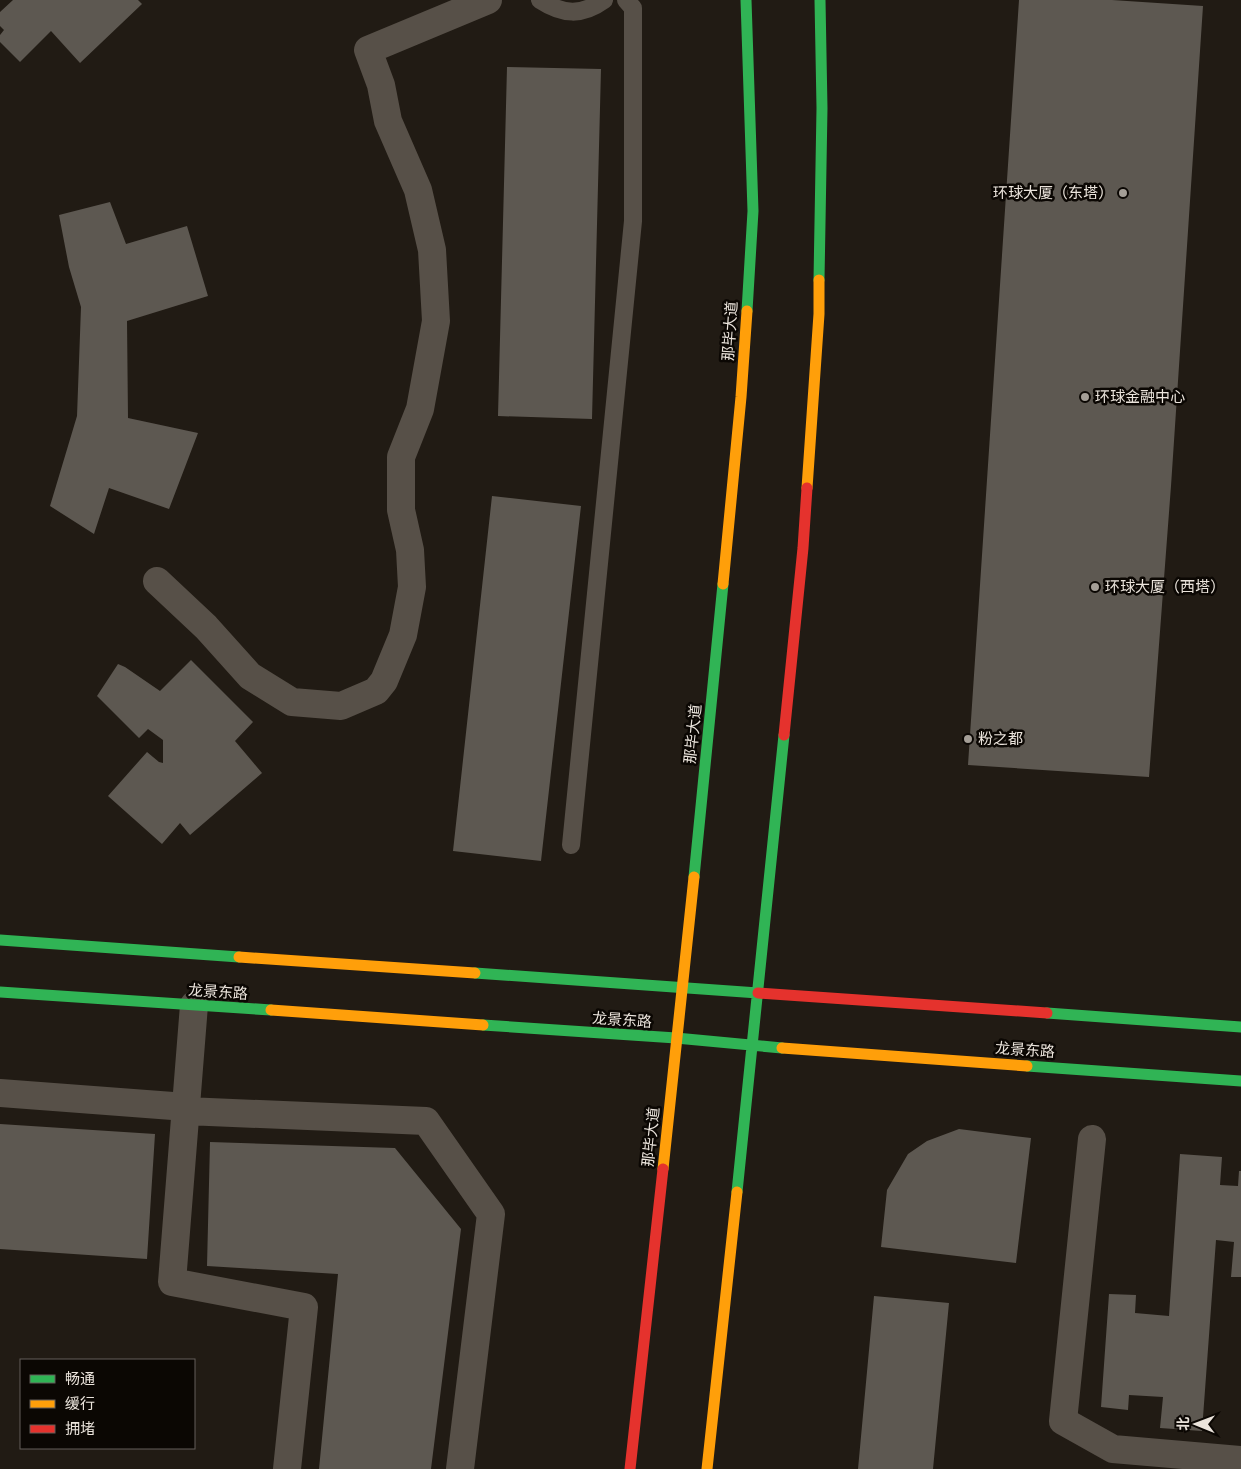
<svg xmlns="http://www.w3.org/2000/svg" width="1241" height="1469" viewBox="0 0 1241 1469" font-family="'Archivo Narrow','Noto Sans SC',sans-serif">
	<rect width="100%" height="100%" fill="#211b14"/>
	<path fill="#5d5851" d="M13 0H138L142 4 80 63 51 31 20 62 0 42V35L4 30 0 26V12Z
		M1019 0H1112L1203 6 1171 486 1149 777 968 765Z
		M507 67 601 69 592 419 498 416Z
		M110 202 126 244 187 226 208 296 127 321 128 418 198 433 169 509 109 488 94 534 50 506 77 416 81 307 69 267 59 215Z
		M492 496 581 506 541 861 453 851Z
		M191 660 253 722 235 741 262 773 190 835 180 823 162 844 108 796 147 752 159 762 163 763V740L148 729 139 738 97 696 118 664 125 667 160 691Z
		M0 1124 155 1134 147 1259 0 1249Z
		M959 1129 1031 1138 1016 1263 881 1247 887 1190 908 1154 927 1141Z
		M210 1142 395 1148 461 1229 431 1469H319L338 1274 207 1266Z
		M1180 1154 1222 1157 1220 1185 1238 1186 1239 1171H1241V1277H1231L1234 1242 1216 1240 1202 1431 1160 1428 1163 1397 1129 1395 1128 1410 1101 1407 1109 1294 1136 1295 1135 1313 1169 1316Z
		M874 1296 949 1303 933 1469H858Z"/>
	<g fill="none" stroke-linecap="round" stroke-linejoin="round">
		<path stroke="#575048" stroke-width="18" d="M540 0C563 15 582 16 604 0
			M571 845 633 221V8L626 0"/>
		<path stroke="#575048" stroke-width="28" d="M157 581 206 627 250 676 292 702 341 706 376 691 384 681 403 635 412 587 410 550 401 510V457L420 409 436 321 432 250 418 190 388 121 381 85 368 50 488 0
			M194 1005 172 1282 304 1307 287 1469
			M0 1093 186 1107
			M186 1111 426 1121 491 1214 460 1469
			M1092 1139 1063 1421 1113 1449 1241 1460"/>
		<path stroke="#30b455" stroke-width="11" d="M746 0 753 211 747 311
			M819 280 822 108 820 0
			M694 877 723 584
			M0 940 239 957
			M475 973 758 993
			M0 992 271 1010
			M1047 1013 1241 1027
			M483 1025 676 1038 782 1048
			M1027 1066 1241 1081
			M737 1192 784 735"/>
		<path stroke="#ff9f0a" stroke-width="11" d="M807 488 819 314V280
			M723 584 741 397 747 311
			M239 957 475 973
			M271 1010 483 1025
			M782 1048 1027 1066
			M663 1169 694 877
			M707 1469 737 1192"/>
		<path stroke="#e5322d" stroke-width="11" d="M784 735 803 548 807 488
			M758 993 1047 1013
			M630 1469 663 1169"/>
	</g>
	<g fill="#a49e96" stroke="#0b0703" stroke-width="2">
		<circle cx="1123" cy="193" r="5"/>
		<circle cx="1085" cy="397" r="5"/>
		<circle cx="1095" cy="587" r="5"/>
		<circle cx="968" cy="739" r="5"/>
	</g>
	<g text-anchor="middle" stroke-width="5" stroke-linejoin="round" paint-order="stroke">
		<g font-size="15" fill="#ebe4dc" stroke="#0b0703" text-anchor="start">
			<text x="1113" y="198" text-anchor="end">环球大厦（东塔）</text>
			<text x="1095" y="402">环球金融中心</text>
			<text x="1105" y="592">环球大厦（西塔）</text>
			<text x="978" y="744">粉之都</text>
		</g>
		<g font-size="15" fill="#ebe4dc" stroke="#0b0703">
			<text transform="translate(730 331) rotate(-86)" y="5">那毕大道</text>
			<text transform="translate(693 734) rotate(-84)" y="5">那毕大道</text>
			<text transform="translate(218 992) rotate(4)" y="5">龙景东路</text>
			<text transform="translate(622 1020) rotate(4)" y="5">龙景东路</text>
			<text transform="translate(1025 1050) rotate(4)" y="5">龙景东路</text>
			<text transform="translate(651 1137) rotate(-84)" y="5">那毕大道</text>
		</g>
	</g>
	<rect x="20" y="1359" width="175" height="90" fill="#0b0703" stroke="#655f5a"/>
	<rect x="30" y="1375" width="25" height="8" fill="#30b455" stroke="#655f5a"/>
	<text x="65" y="1384" font-size="15" fill="#ebe4dc">畅通</text>
	<rect x="30" y="1400" width="25" height="8" fill="#ff9f0a" stroke="#655f5a"/>
	<text x="65" y="1409" font-size="15" fill="#ebe4dc">缓行</text>
	<rect x="30" y="1425" width="25" height="8" fill="#e5322d" stroke="#655f5a"/>
	<text x="65" y="1434" font-size="15" fill="#ebe4dc">拥堵</text>
	<g transform="translate(1196 1424) rotate(271)" stroke="#0b0703" stroke-width="4" paint-order="stroke">
	<path d="M0-4L9 19L0 12L-9 19Z" fill="#ebe4dc"/>
	<text y="-8" font-size="14" font-weight="bold" text-anchor="middle" fill="#ebe4dc">北</text>
	</g>
</svg>
